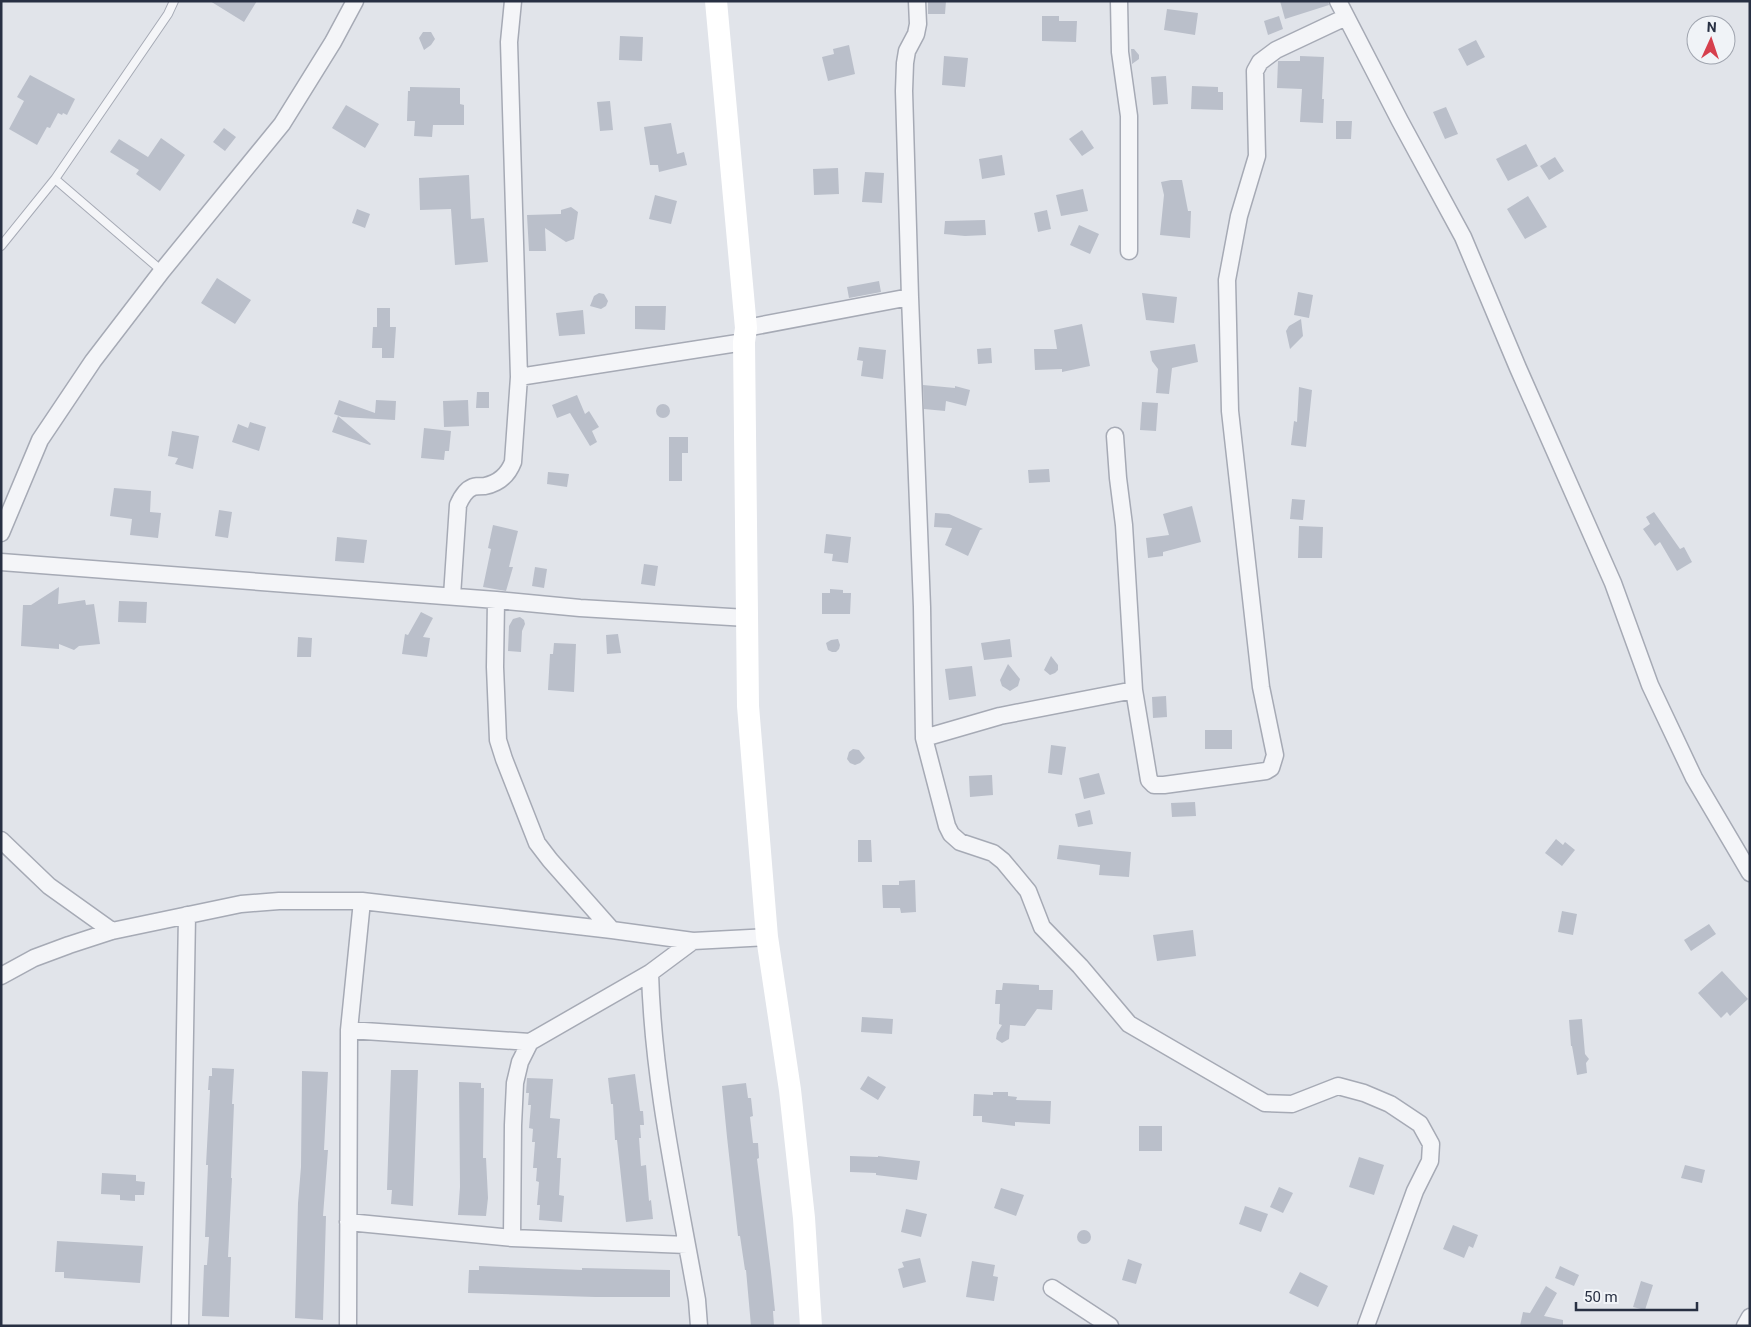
<svg xmlns="http://www.w3.org/2000/svg" width="1751" height="1327" viewBox="0 0 1751 1327" font-family="Roboto,sans-serif">
	<rect width="100%" height="100%" fill="#e1e4ea"/>
	<path fill="#babfca" d="M210 1H257L244 22Z
		M928 1H946L945 14H928Z
		M1280 1H1328L1329 5 1285 19Z
		M1167 9 1198 13 1195 35 1164 30Z
		M1042 16H1059V21H1077L1076 42 1042 41Z
		M1279 16 1283 29 1268 35 1264 21Z
		M423 32H431L435 39 431 45 424 50 419 38Z
		M620 36 643 37 642 61 619 60Z
		M1476 40 1485 57 1467 66 1458 49Z
		M849 45 855 74 828 81 822 57 834 54 833 49Z
		M1131 49H1134L1139 55V59L1132 64Z
		M944 56 968 58 965 87 942 85Z
		M1300 56 1324 57 1322 99H1324L1323 123 1300 122 1302 89 1277 88 1278 61H1300Z
		M30 75 75 99 67 115 63 113 62 115 58 113 50 128 47 127 37 145 9 129 24 101 17 97Z
		M1166 76 1168 104 1153 105 1151 77Z
		M1192 86 1218 87V92H1223V110L1191 109Z
		M410 87 460 88V104L464 105V125H433L432 137 414 136 415 121H407L408 91H410Z
		M610 101 613 130 600 131 597 102Z
		M346 105 379 124 365 148 332 128Z
		M1446 107 1458 134 1445 139 1433 112Z
		M1336 121H1352L1351 139H1336Z
		M671 123 677 154 684 152 687 165 659 172 658 165H650L644 127Z
		M224 128 236 137 225 151 213 142Z
		M1082 130 1094 148 1082 156 1069 139Z
		M161 138 185 155 160 191 136 174 139 170 110 152 119 139 148 157Z
		M1526 144 1538 166 1508 181 1496 159Z
		M1002 155 1005 175 982 179 979 159Z
		M1555 157 1564 171 1549 180 1540 166Z
		M838 168 839 194 814 195 813 169Z
		M865 172 884 173 882 203 862 202Z
		M469 175 471 219 484 218 488 262 455 265 451 209 420 210 419 178Z
		M1171 180H1182L1188 211H1191L1190 238 1160 235 1164 195 1161 182Z
		M1083 189 1088 211 1061 216 1056 195Z
		M655 195 677 201 671 224 649 219Z
		M1528 196 1547 227 1525 239 1507 209Z
		M571 207 578 212 574 239 566 242 545 228 546 251H529L527 215 561 214V210Z
		M357 209 370 214 365 228 352 223Z
		M1047 210 1051 229 1038 232 1034 213Z
		M985 220 986 235 965 236 944 234 945 221Z
		M1079 225 1099 234 1090 254 1070 245Z
		M217 278 251 300 235 324 201 303Z
		M879 281 881 292 849 298 847 287Z
		M1298 292 1313 295 1309 318 1294 315Z
		M599 293 604 294 608 301 606 306 601 309 590 306 594 296Z
		M1142 293 1177 297 1174 323 1146 320Z
		M635 306H666L665 330 635 329Z
		M377 308H390V327H396L394 358H382V348H372L373 327H377Z
		M583 310 585 334 559 336 556 313Z
		M1301 319 1303 336 1290 349 1286 331 1289 326Z
		M1082 324 1090 366 1062 372V369L1035 370 1034 349H1057L1054 330Z
		M1195 344 1198 362 1172 368 1169 394 1156 393 1158 369 1152 361 1150 351Z
		M859 347 886 350 883 379 861 376 863 361 857 360Z
		M991 348 992 363 978 364 977 349Z
		M923 385 955 388V386L970 390 966 406 946 401 945 411 924 409Z
		M1299 387 1312 390 1306 447 1291 445 1294 421 1297 422Z
		M477 392H489V408H476Z
		M577 395 585 414 589 411 599 427 592 431 597 442 590 446 570 413 557 418 552 405Z
		M339 400 375 413 376 400 396 401 395 420 342 417 334 414Z
		M468 400 469 426 444 427 443 401Z
		M1142 402 1158 403 1156 431 1140 430Z
		M656 411a7 7 0 1 1 14 0a7 7 0 1 1-14 0Z
		M338 416 371 444 370 445 332 432Z
		M250 422 266 427 259 451 232 442 238 424 248 428Z
		M424 428 451 431 449 451H445L444 460 421 458Z
		M172 431 199 436 193 469 175 464 178 458 168 456Z
		M669 437H688V453H682V481H669Z
		M1049 469 1050 482 1029 483 1028 470Z
		M548 472 569 474 567 487 547 484Z
		M114 488 151 491 150 512 161 513 158 538 130 535 132 519 110 516Z
		M1292 499 1305 500 1303 520 1290 519Z
		M1192 506 1201 542 1163 552V556L1148 558 1146 538 1169 535 1163 514Z
		M219 510 232 512 228 538 215 536Z
		M1654 512 1680 549 1684 547 1692 562 1677 571 1660 542 1655 546 1643 529 1650 524 1646 517Z
		M935 513 949 514 983 529 980 530 968 556 945 545 952 528 934 527Z
		M493 525 518 531 509 567H513L506 591 483 587 491 549 488 548Z
		M1299 526 1323 527 1322 558H1298Z
		M826 534 851 537 848 563 832 561 833 554 824 553Z
		M337 537 367 540 364 563 335 561Z
		M644 564 658 566 655 586 641 584Z
		M535 567 547 569 544 588 532 586Z
		M59 587 58 604 85 600 86 605 94 604 100 644 79 646 74 650 59 644V649L21 646 23 605H31Z
		M830 589 843 590V593H851L850 614H822V593H830Z
		M119 601 147 602 146 623 118 622Z
		M421 612 433 618 423 637 430 638 427 657 402 654 405 634 408 635Z
		M520 617 524 620 525 624 522 631 521 652 508 651 509 626 513 619Z
		M618 634 621 653 607 654 606 635Z
		M298 637 312 638 311 657H297Z
		M838 639 840 645 839 649 836 652H832L828 650 826 643 831 640Z
		M1010 639 1012 657 984 660 981 643Z
		M554 643 576 644 574 692 548 690 550 654H553Z
		M1051 656 1058 665V670L1055 673 1050 675 1044 670Z
		M1008 664 1020 679 1018 686 1010 691 1002 686 1000 680Z
		M972 666 976 696 949 700 945 669Z
		M1166 696 1167 717 1153 718 1152 697Z
		M1205 730H1232V749H1205Z
		M1051 745 1066 747 1062 775 1048 773Z
		M853 749 859 750 865 758 860 763 855 765 850 763 847 759 849 752Z
		M1099 773 1105 794 1084 799 1079 778Z
		M992 775 993 795 970 797 969 776Z
		M1195 802 1196 816 1172 817 1171 803Z
		M1090 810 1093 824 1078 827 1075 814Z
		M1556 839 1563 845 1565 842 1575 850 1562 866 1545 853Z
		M858 840H871L872 862H858Z
		M1059 845 1131 852 1129 877 1099 875 1100 865 1057 859Z
		M915 880 916 912 901 913 900 908H883L882 885H899V881Z
		M1562 911 1577 914 1573 935 1558 932Z
		M1709 924 1716 934 1691 951 1684 940Z
		M1193 930 1196 956 1157 961 1153 935Z
		M1722 971 1748 999 1730 1016 1727 1012 1721 1018 1698 993Z
		M1003 983 1039 985V990H1053L1052 1010 1037 1009 1025 1026 1010 1025 1009 1039 1002 1043 996 1039 997 1033 1002 1025 999 1024 1000 1004H995L996 990H1002Z
		M862 1017 893 1019 892 1034 861 1032Z
		M1582 1019 1585 1054 1589 1059 1586 1063 1587 1073 1577 1075 1572 1046H1571L1569 1020Z
		M212 1068 234 1069 232 1104H234L231 1178H232L228 1257H231L229 1317 202 1316 204 1265H207L209 1237H205L208 1165H206L210 1090H208L209 1076H212Z
		M391 1070H418L413 1206 391 1204 392 1190H387Z
		M302 1071 328 1072 324 1150H328L323 1216H326L323 1320 295 1318 298 1203 301 1167Z
		M635 1074 640 1111H643L644 1125H640L641 1138H639L641 1166 646 1165 649 1201 651 1200 653 1219 626 1222 617 1140H615L613 1104H611L608 1078Z
		M868 1076 886 1087 878 1100 860 1089Z
		M527 1078 553 1079 550 1118 560 1119 557 1158H561L559 1195 564 1196 562 1222 539 1220 540 1205H537L539 1182 536 1181 537 1168H533L535 1142H532L533 1129 529 1128 531 1105H528L529 1093H526Z
		M459 1082 481 1083V1088H484L483 1158H486L488 1198 486 1216 458 1215 460 1187Z
		M746 1083 748 1098H751L753 1116 750 1117 753 1143H758L759 1158 757 1159 771 1272 775 1311H773L774 1326H751L746 1270H745L740 1236H738L727 1137 722 1086Z
		M993 1092H1008V1096L1017 1097 1016 1100 1051 1101 1050 1124 1015 1122V1126L982 1122V1116H973L974 1094 993 1095Z
		M1139 1126H1162V1151H1139Z
		M850 1156 878 1157V1156L920 1161 917 1180 876 1175V1173L850 1172Z
		M1359 1157 1384 1165 1374 1195 1349 1187Z
		M1685 1165 1705 1170 1702 1183 1681 1178Z
		M102 1173 136 1175V1181L145 1182 144 1195H135V1201L120 1200V1195L101 1194Z
		M1279 1187 1293 1193 1283 1213 1270 1207Z
		M1001 1188 1024 1195 1016 1216 994 1208Z
		M1245 1206 1268 1214 1261 1232 1239 1224Z
		M906 1209 927 1214 921 1237 901 1232Z
		M1453 1225 1478 1235 1473 1248 1469 1246 1464 1258 1443 1249Z
		M1077 1237a7 7 0 1 1 14 0a7 7 0 1 1-14 0Z
		M57 1241 143 1246 140 1283 64 1278V1272H55Z
		M920 1258 926 1282 903 1288 898 1269 904 1267 902 1262Z
		M1128 1259 1142 1264 1136 1284 1122 1280Z
		M972 1261 995 1265 993 1276 998 1277 994 1301 966 1297Z
		M479 1266 582 1270V1268L670 1270V1297H595L468 1293 469 1270H479Z
		M1560 1266 1579 1275 1574 1286 1555 1278Z
		M1300 1272 1328 1286 1318 1307 1289 1293Z
		M1641 1281 1653 1285 1645 1310 1633 1307Z
		M1546 1286 1557 1293 1544 1316 1563 1320V1326H1520L1523 1312 1530 1313Z"/>
	<g fill="none" stroke-linecap="round" stroke-linejoin="round">
		<g stroke="#a6aab5" stroke-width="10">
			<path id="lane" d="M55 179 162 271
				M1 246 55 179 168 14 174 1"/>
		</g>
		<g stroke="#a6aab5" stroke-width="19">
			<path id="street" d="M917 1 918 24 916 34 907 51 905 63 904 91 910 297 922 607 924 738
				M1119 1 1120 52 1129 116V251
				M1338 1 1400 121 1463 237 1518 368 1613 583 1650 685 1694 778 1750 873
				M746 328 910 297
				M519 377 744 342
				M1115 436 1118 478 1124 525 1134 690 1149 780 1154 785H1164L1266 771 1271 768 1275 755 1261 687 1230 411 1227 280 1239 216 1257 156 1255 71 1260 62 1276 50 1346 17
				M1 533 40 440 93 361 162 271 282 124 333 42 355 1
				M1 562 496 600 495 667 498 740 504 759 537 843 550 860 612 930
				M452 596 458 505C461 498 465 490 473 487 476 486 481 486 485 486 499 483 508 475 513 462L519 377 509 42 513 1
				M496 600 580 608 747 618
				M1134 690 1000 716 924 738 947 826 951 834 960 842 993 853 1003 861 1028 891 1042 927 1080 966 1129 1024 1265 1103 1292 1104 1338 1086 1364 1093 1390 1104 1420 1124 1431 1144 1430 1161 1415 1191 1366 1326
				M1 840 49 886 112 931
				M650 973C653 1083 678 1192 697 1300L699 1326
				M1 976 34 958 69 945 112 931 241 904 279 901H362L612 930 693 941 767 937
				M349 1030 530 1042
				M348 1222 512 1238 687 1245
				M512 1238 513 1125 515 1083 520 1062 530 1042 650 973 693 941
				M1052 1288 1110 1326
				M180 1326 187 915
				M348 1326 349 1030 362 901
				M1745 1326 1750 1317"/>
		</g>
		<use href="#lane" stroke="#f4f5f8" stroke-width="8"/>
		<use href="#street" stroke="#f4f5f8" stroke-width="16"/>
		<path stroke="#fff" stroke-width="22" d="M716 1 746 328 744 342 748 706 767 937 790 1090 804 1218 811 1326"/>
	</g>
	<rect width="1751" height="1327" fill="none" stroke="#283043" stroke-width="5"/>
	<g transform="translate(1711 40) rotate(3)"><circle r="24" fill="#f0f3f7" stroke="#a0a5af"/>
	<path d="M0-4L9 19L0 12L-9 19Z" fill="#d63f4d"/>
	<text y="-8" font-size="14" font-weight="bold" text-anchor="middle" fill="#283043">N</text>
	</g>
	<path d="M1576 1302v8h121v-8" fill="none" stroke="#283043" stroke-width="2.5"/>
	<text x="1584" y="1302" font-size="15" fill="#283043" stroke="#f0f3f7" stroke-width="4" paint-order="stroke">50 m</text>
</svg>
